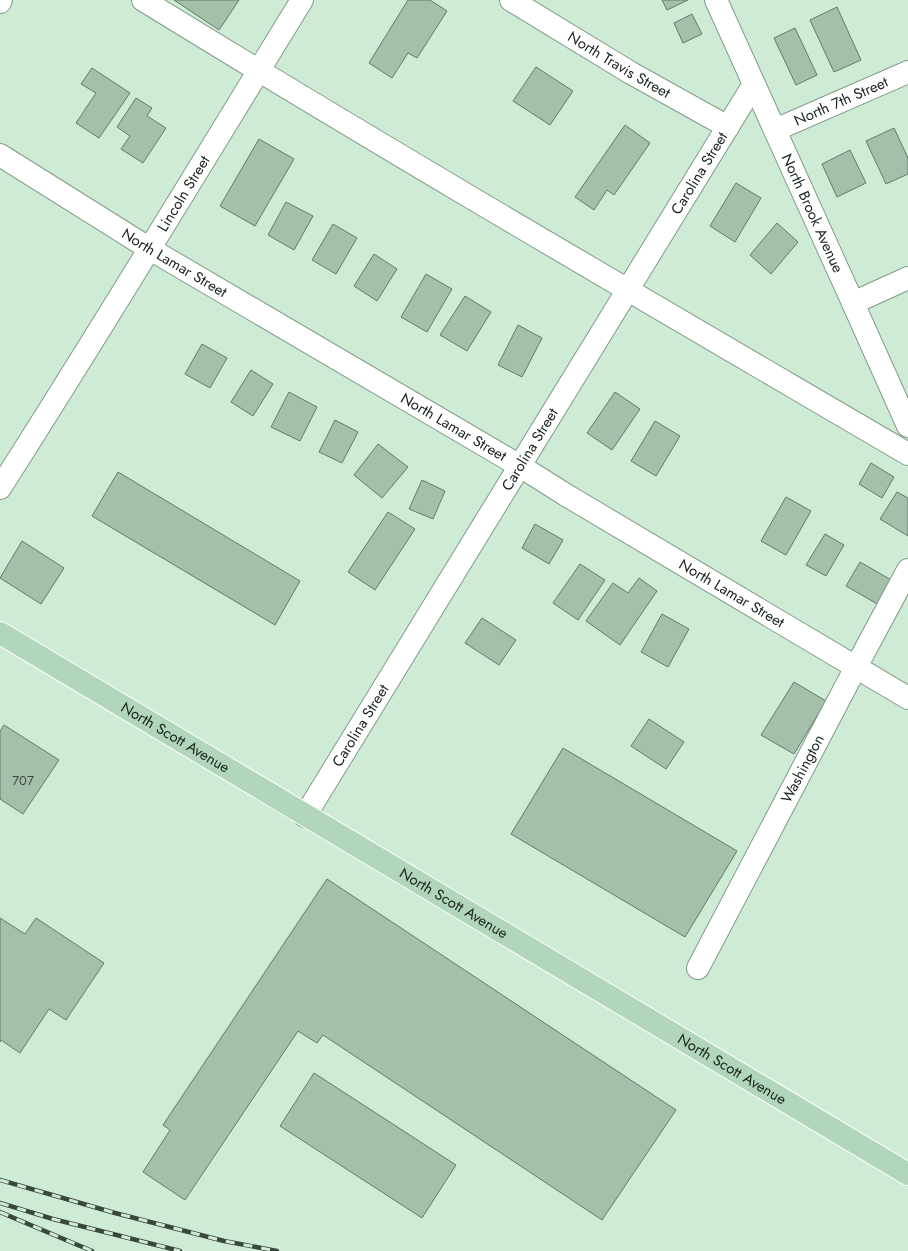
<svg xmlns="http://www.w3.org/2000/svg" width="908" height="1251" viewBox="0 0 908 1251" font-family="Jost,sans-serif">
	<rect width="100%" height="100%" fill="#ceebd5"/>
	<path fill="#a4c0ab" stroke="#617b67" d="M174 0H239L219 30Z
		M408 0H430L447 11 417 58 408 53 392 78 369 63Z
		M662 0H688L667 10Z
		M837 7 861 60 834 72 810 20Z
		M692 14 702 34 683 43 674 23Z
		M795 28 817 75 796 85 774 38Z
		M536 67 573 91 550 125 513 101Z
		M92 68 130 93 99 138 76 123 96 93 81 84Z
		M136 98 152 108 147 116 166 128 143 163 121 149 130 136 117 127Z
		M625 125 650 143 614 195 607 190 594 210 575 197Z
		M894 128 908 158V174L886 184 866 141Z
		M259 139 294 159 255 226 220 206Z
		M850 150 866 183 837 197 822 164Z
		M736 183 761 198 735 242 710 226Z
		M286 202 313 216 294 250 268 235Z
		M777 223 798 242 771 274 750 255Z
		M333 224 357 238 336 274 312 260Z
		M374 254 397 269 377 301 354 286Z
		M426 274 452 289 427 332 401 317Z
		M465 296 491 312 467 351 440 335Z
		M518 325 542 338 522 377 498 365Z
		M202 344 227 358 210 388 185 374Z
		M251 370 273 384 253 416 231 402Z
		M289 392 317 407 300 441 271 427Z
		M615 392 640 409 612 450 587 433Z
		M335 420 358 432 342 463 319 452Z
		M655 421 680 436 656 476 631 461Z
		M378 444 408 467 382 498 354 475Z
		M871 463 894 477 882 498 859 484Z
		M118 472 300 581 275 625 92 516Z
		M422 480 445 491 433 519 409 509Z
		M897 492 908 498V536L880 519Z
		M786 497 811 511 786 555 761 541Z
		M388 512 415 529 375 590 348 572Z
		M535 524 563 540 549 564 522 548Z
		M825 534 844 545 826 576 806 565Z
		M22 541 64 568 41 604 0 578Z
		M860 562 893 581 879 605 846 586Z
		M580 564 605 580 578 620 553 603Z
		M639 578 657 591 620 645 586 621 613 583 628 593Z
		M662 614 689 629 668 667 641 652Z
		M482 618 516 640 499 665 465 643Z
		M794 682 826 701 794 754 761 735Z
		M649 719 684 742 666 769 631 746Z
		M4 725 59 760 23 814 0 799V731Z
		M563 748 737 851 685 937 511 834Z
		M327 879 676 1110 602 1220 323 1035 317 1043 298 1031 185 1200 143 1172 170 1130 163 1125Z
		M0 918 25 934 36 918 104 963 66 1020 49 1009 20 1053 1 1040 0 1042Z
		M314 1073 456 1165 422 1218 280 1126Z"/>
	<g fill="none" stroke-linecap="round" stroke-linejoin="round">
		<g stroke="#829c88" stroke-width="24">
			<g id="minor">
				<path d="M143 0C395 155 652 304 908 454"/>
				<path id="s1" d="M511 0 631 73 728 127"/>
				<path id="s2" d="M716 0 853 303 908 426"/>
				<path d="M0 2 1 0"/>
				<path id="s3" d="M775 130 908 72"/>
				<path id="s4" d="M0 155 150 249 520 466 566 495 908 698"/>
				<path d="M853 303 908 278"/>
				<path id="s5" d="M0 488C103 327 202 163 302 0"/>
				<path id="s6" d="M305 816 754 84"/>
				<path id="s7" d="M698 968 856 667 908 570"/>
			</g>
		</g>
		<g stroke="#fff" stroke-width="24">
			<g id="major">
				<path id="s8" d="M0 633 908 1174"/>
			</g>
		</g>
		<use href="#minor" stroke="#fff" stroke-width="22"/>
		<use href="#major" stroke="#b1d6bb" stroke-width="22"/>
		<g stroke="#3a473e" stroke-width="4.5">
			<path id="rail" d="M0 1180 115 1213 224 1241 277 1251
				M0 1203 53 1219 180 1251
				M0 1212 92 1251"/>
		</g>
		<use href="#rail" stroke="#ceebd5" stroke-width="3" stroke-dasharray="9" stroke-linecap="butt"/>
	</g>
	<g text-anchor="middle" stroke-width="4" stroke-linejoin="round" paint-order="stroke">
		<g font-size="13" fill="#3c4b40">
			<text x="23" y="785">707</text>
		</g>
		<g font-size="15" fill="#1a241d" stroke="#ceebd5">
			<text dy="5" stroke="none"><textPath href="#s1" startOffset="126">North Travis Street</textPath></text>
			<text dy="5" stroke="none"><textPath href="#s3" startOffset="72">North 7th Street</textPath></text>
			<text dy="5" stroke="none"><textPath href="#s6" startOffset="754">Carolina Street</textPath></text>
			<text dy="5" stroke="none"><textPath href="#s5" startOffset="347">Lincoln Street</textPath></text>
			<text dy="5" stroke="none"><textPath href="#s2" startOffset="234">North Brook Avenue</textPath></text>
			<text dy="5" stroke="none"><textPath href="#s4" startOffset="205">North Lamar Street</textPath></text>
			<text dy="5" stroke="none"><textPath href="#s4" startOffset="529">North Lamar Street</textPath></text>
			<text dy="5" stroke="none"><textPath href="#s6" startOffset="430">Carolina Street</textPath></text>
			<text dy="5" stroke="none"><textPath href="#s4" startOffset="853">North Lamar Street</textPath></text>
			<text dy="5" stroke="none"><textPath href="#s6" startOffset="106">Carolina Street</textPath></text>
			<text dy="5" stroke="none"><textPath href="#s8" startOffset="204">North Scott Avenue</textPath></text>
			<text dy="5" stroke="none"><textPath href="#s7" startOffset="225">Washington</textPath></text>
			<text dy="5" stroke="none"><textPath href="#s8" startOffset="528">North Scott Avenue</textPath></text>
			<text dy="5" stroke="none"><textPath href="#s8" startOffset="852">North Scott Avenue</textPath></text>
		</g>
	</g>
</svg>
